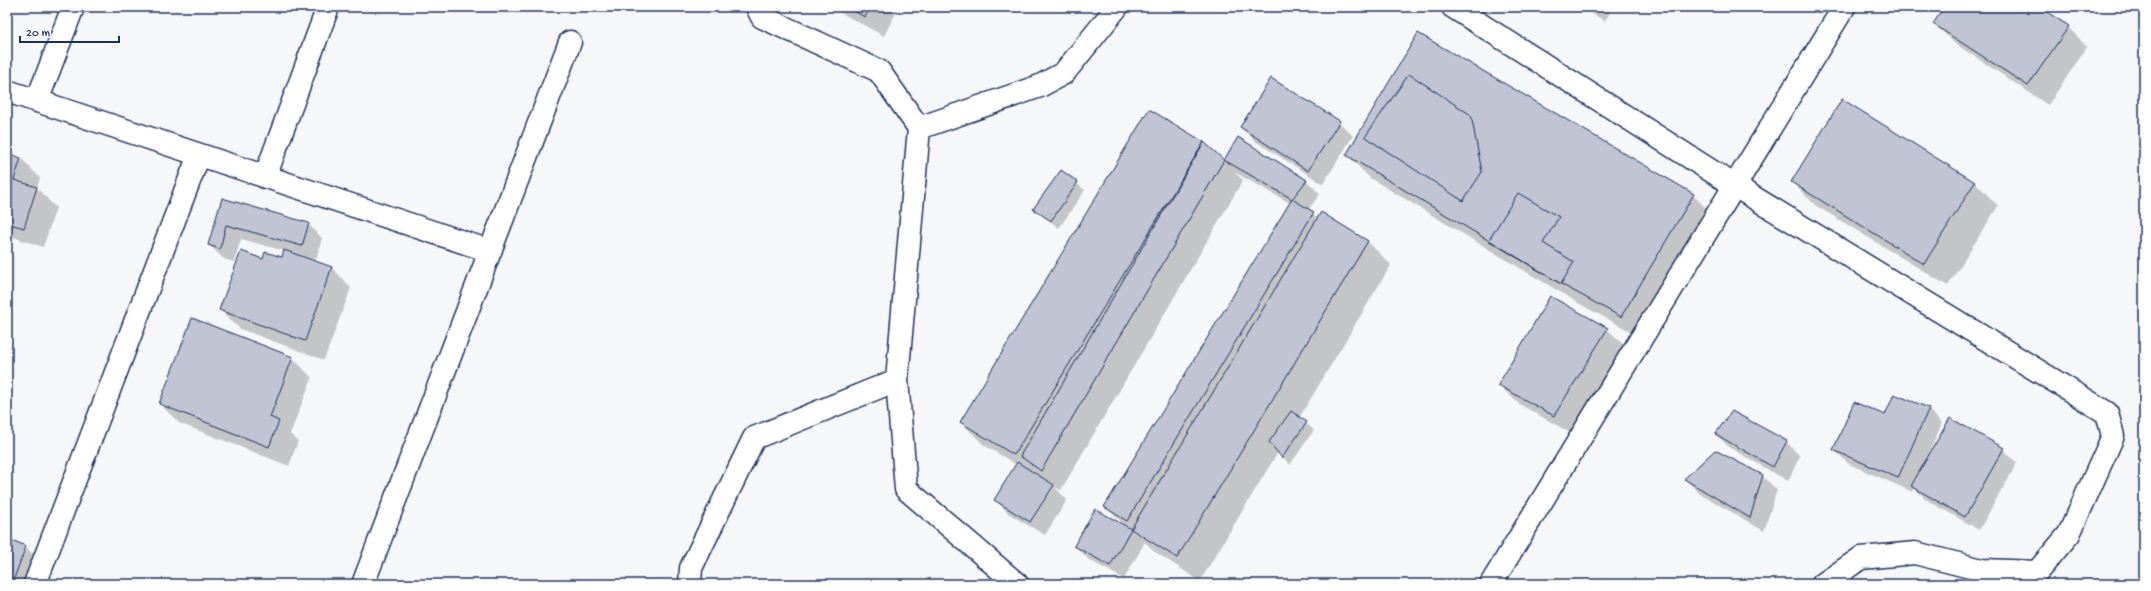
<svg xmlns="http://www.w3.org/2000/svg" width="2151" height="591" viewBox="0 0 2151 591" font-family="'Gochi Hand',sans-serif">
	<rect width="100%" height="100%" fill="#f6f7f9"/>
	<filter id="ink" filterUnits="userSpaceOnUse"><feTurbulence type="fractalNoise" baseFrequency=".025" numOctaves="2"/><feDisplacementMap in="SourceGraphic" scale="8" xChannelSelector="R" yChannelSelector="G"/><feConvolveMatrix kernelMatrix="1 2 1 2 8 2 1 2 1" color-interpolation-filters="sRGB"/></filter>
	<g filter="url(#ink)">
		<path fill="#0003" d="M830 7H899L884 36Z
			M1581 7H1613L1605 21Z
			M1817 7H1836L1831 15Z
			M1945 7H2038L2068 27 2087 47 2048 105 1954 43 1934 23Z
			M1842 101 1975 182 1998 206 1948 286 1815 205 1792 182Z
			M1339 122 1353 136 1323 184 1255 141 1241 127Z
			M1238 139 1306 180 1320 194 1308 210 1318 218 1321 214 1368 242 1391 265 1299 418 1314 430 1290 465 1278 452 1200 581 1155 552 1145 542 1124 579 1089 560 1075 546 1125 526 1106 507 1290 203 1234 172 1243 180 1061 490 1055 487 1067 500 1045 535 1009 514 995 499 1017 465 984 445 961 422 1203 143 1224 161Z
			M7 154 21 158 40 178 37 188 56 208 43 247 7 235Z
			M1347 155 1693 195 1716 218 1645 339 1585 307 1370 178Z
			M1061 172 1085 190 1059 228 1035 209Z
			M222 199 308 224 322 238 316 260 305 257 304 259 332 268 351 288 324 360 240 329 220 310 263 260 282 259 285 251 241 239 234 262 224 259 209 245Z
			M193 319 293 358 312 378 290 434 298 441 289 466 179 423 160 404Z
			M1607 329 1627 348 1574 435 1519 404 1499 385Z
			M1928 409 1942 423 1928 456 2003 449 2017 463 1979 530 1927 500 1914 488 1913 492 1849 464 1834 450 1885 416Z
			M1716 434 1786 442 1800 456 1788 481 1730 448Z
			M1762 476 1777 490 1764 531 1699 493 1685 479Z
			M7 539 26 547 45 566 39 584H7Z"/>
		<path fill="#c0c4d3" stroke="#1b2f5e" d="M846 7H870L865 17Z
			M1944 7H2039L2069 26 2028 86 1933 24Z
			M1418 33 1694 194 1621 317 1561 284 1346 155Z
			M1409 74 1471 115 1482 172 1463 201 1365 137Z
			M1271 78 1340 121 1308 171 1240 127Z
			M1842 99 1975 182 1924 264 1791 182Z
			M1149 109 1204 142 1014 455 960 422Z
			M1238 137 1307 180 1292 199 1224 160Z
			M1204 142 1224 160 1041 471 1020 456Z
			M7 153 21 158 14 180 37 187 24 228 7 223Z
			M1061 170 1078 182 1051 221 1033 209Z
			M1518 193 1559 217 1543 243 1574 262 1561 284 1489 240Z
			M222 198 309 223 302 246 226 225 220 249 208 245Z
			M1292 199 1314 212 1127 521 1104 507Z
			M1321 212 1368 241 1177 558 1131 529Z
			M284 250 332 267 305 341 219 310 241 251 263 259 265 252 282 257Z
			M1550 296 1608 328 1554 416 1498 385Z
			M192 318 293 357 270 417 279 421 269 447 159 404Z
			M1894 394 1929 408 1898 478 1833 450 1854 402 1885 415Z
			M1291 411 1307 422 1282 458 1269 442Z
			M1732 411 1787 441 1773 467 1715 434Z
			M1950 418 2004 448 1965 517 1911 486Z
			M1715 450 1763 475 1750 518 1684 479Z
			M1017 462 1054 485 1030 522 994 500Z
			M1095 509 1131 529 1110 566 1074 546Z
			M7 538 26 546 12 584H7Z"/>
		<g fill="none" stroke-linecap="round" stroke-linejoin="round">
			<g stroke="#1b2f5e" stroke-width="25">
				<path id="minor" d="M757 7 762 17 879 71 919 128 897 380 906 489 1017 584
					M1453 7 1735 186 2107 413 2113 436 2069 534 2037 572 1982 570 1915 553 1861 558 1823 584
					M7 91 490 251
					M37 101 73 7
					M919 128 1040 86 1064 73 1117 7
					M265 177 328 7
					M35 584 199 155
					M363 584 570 42
					M690 584 691 568 754 438 897 380
					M1491 584 1844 7"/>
			</g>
			<use href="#minor" stroke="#fff" stroke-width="22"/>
		</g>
	</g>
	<rect width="2151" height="591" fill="none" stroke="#fff" stroke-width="24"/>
	<rect x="12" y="12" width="2127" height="567" fill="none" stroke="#1b2f5e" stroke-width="1.5" filter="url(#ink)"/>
	<path d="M20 36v6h99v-6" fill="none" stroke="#1b2f5e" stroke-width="2"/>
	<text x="26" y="36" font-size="12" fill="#1b2f5e" stroke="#ffffff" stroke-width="3" paint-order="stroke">20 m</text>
</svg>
